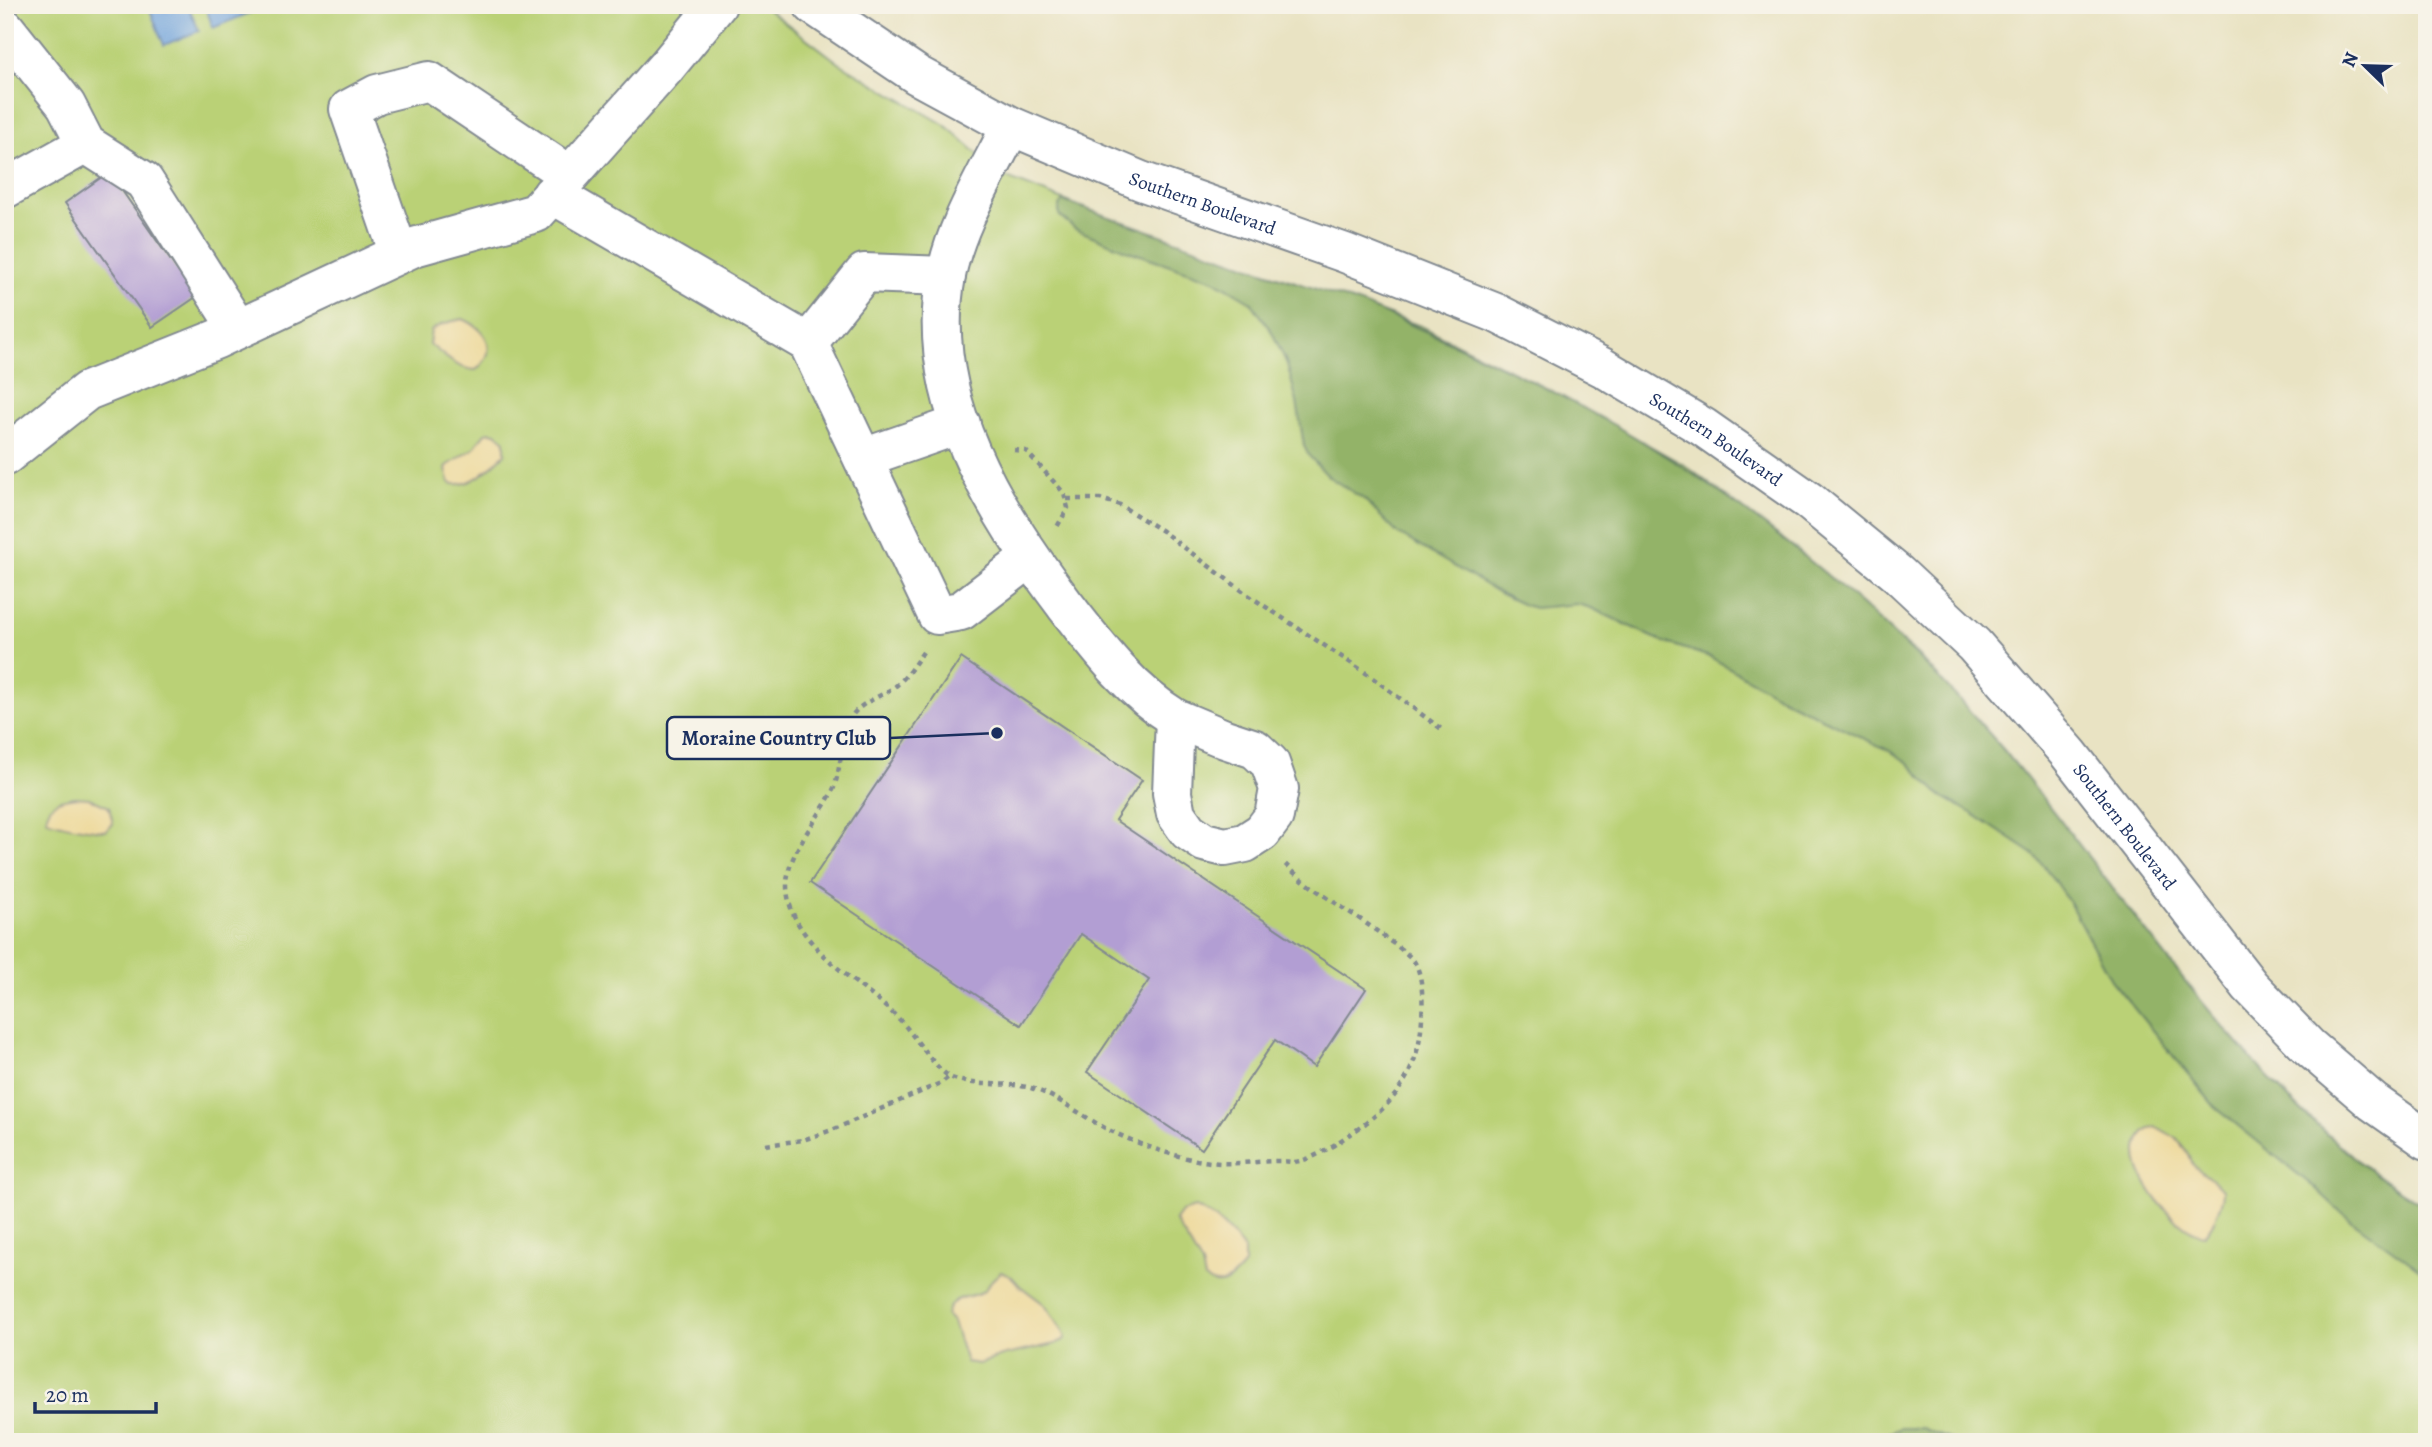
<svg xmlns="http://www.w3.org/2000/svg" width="2432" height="1447" viewBox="0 0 2432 1447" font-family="Alegreya,serif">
	<rect width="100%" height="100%" fill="#f7f3e8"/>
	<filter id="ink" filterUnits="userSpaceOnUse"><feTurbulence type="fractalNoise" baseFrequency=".0143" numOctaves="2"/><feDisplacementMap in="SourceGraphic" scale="14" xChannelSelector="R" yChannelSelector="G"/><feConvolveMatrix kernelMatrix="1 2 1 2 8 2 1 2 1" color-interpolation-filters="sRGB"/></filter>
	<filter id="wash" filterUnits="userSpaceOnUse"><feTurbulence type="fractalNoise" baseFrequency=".00686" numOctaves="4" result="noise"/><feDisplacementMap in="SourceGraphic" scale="28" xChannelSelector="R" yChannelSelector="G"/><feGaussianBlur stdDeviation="1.57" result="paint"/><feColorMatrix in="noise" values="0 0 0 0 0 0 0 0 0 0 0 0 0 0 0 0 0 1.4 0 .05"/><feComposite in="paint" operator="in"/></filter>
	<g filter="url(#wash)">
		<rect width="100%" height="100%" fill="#e9e3c3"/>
		<path fill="#bad176" stroke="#6a806a" stroke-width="2" d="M5 5H762L839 63 945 125 1004 177 1120 222 1421 326 1552 391 1686 466 1789 544 1918 655 2003 749 2131 912 2201 1006 2276 1087 2357 1162 2427 1210V1442H5Z"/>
		<path fill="#93b367" stroke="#577162" stroke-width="2" d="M1063 201C1131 224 1199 249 1268 273 1309 287 1352 299 1391 316 1479 354 1566 395 1648 445 1766 518 1882 614 1975 717 2060 813 2132 919 2214 1016 2274 1087 2345 1162 2427 1207V1275L2342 1213 2315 1188 2215 1107 2111 980 2069 902 2044 866 2033 854 1973 814 1941 796 1907 762 1890 751 1791 703 1710 657 1661 641 1591 608 1577 604 1535 608 1524 605 1503 595 1397 533 1365 500 1329 477 1309 456 1304 446 1297 402 1287 364 1272 332 1251 302 1214 280 1126 250 1075 229 1059 215V206Z
			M1901 1428H1922L1957 1442H1866Z"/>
		<path fill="#eeda9e" stroke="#84847e" stroke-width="2" d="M463 319C486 329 500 350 476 370 455 369 445 355 429 344L431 331C439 324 452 321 463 319Z
			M491 432 496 433 505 441V454C491 466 471 490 450 483L446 470 447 466 473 449 485 433Z
			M76 797 89 798 109 807 113 824 106 831C95 831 54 824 46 819 49 801 59 799 76 797Z
			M2155 1126 2176 1138 2189 1154 2193 1165 2223 1189C2224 1202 2213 1226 2204 1235 2171 1231 2105 1147 2155 1126Z
			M1195 1208C1214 1213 1233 1235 1244 1250V1265C1233 1278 1221 1292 1205 1279L1202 1265 1175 1220 1181 1212Z
			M1001 1272 1012 1277 1020 1286 1044 1304 1066 1336 1064 1340 1055 1344 1002 1356 979 1364 966 1362 953 1322 946 1315C951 1294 969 1299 984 1291L992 1280Z"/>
		<path fill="#6fa3dc" stroke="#45699d" stroke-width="2" d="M148 5H188L199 31 164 45Z
			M205 5H269L213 28Z"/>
		<g id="blocks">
			<path fill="#b29ed3" d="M109 172 196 297 152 327 65 203Z
				M961 658 1142 780 1115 820 1366 989 1314 1067 1275 1040 1202 1149 1087 1072 1149 980 1081 934 1021 1025 810 883Z"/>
		</g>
	</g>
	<g filter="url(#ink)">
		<use href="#blocks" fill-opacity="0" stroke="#828990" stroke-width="2"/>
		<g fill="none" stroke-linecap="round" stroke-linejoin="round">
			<g stroke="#828990" stroke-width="42">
				<g id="minor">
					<path id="s1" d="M813 5 917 75 1011 126 1141 181 1345 253 1496 313 1602 367 1703 427 1809 501 1898 574 1974 645 2069 754 2250 986 2309 1047 2373 1102 2427 1140"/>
					<path d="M5 28 66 105 86 144 144 181 238 329"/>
					<path d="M1011 126C988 173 955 226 946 276 923 399 995 511 1065 605 1097 646 1130 691 1175 718"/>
					<path d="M5 189 86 144"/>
					<path d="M552 194 808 343 937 615 961 611 1030 558"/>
					<path d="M399 254 349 109 377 94 429 81 569 175"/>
					<path d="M808 343 864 273 946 276"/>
					<path d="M5 456 87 391 217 339 414 247 536 213 667 66 717 5"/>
					<path d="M863 458 961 424"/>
					<path d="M1175 718 1225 739 1255 749 1270 763 1279 789 1274 816 1262 832 1245 843 1225 847 1204 842 1188 831 1176 814 1172 793Z"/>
				</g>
			</g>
			<path stroke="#828990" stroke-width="4.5" stroke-dasharray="5 5" stroke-linecap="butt" d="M1014 450 1026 451 1064 493 1068 508 1057 527
				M1067 499H1100L1120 505 1162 531 1248 595 1366 673 1444 731
				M923 652C915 663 908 675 898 684 886 695 865 700 854 713 842 729 841 772 833 790 819 819 787 852 787 885 787 944 863 983 899 1019 913 1033 935 1070 952 1078 977 1088 1005 1081 1031 1088 1060 1097 1085 1119 1113 1132 1145 1147 1185 1161 1221 1163 1241 1164 1261 1161 1281 1161 1285 1161 1290 1162 1294 1162 1314 1160 1337 1143 1353 1132 1383 1113 1408 1086 1417 1051 1423 1030 1427 977 1413 960 1406 952 1395 945 1387 939 1354 912 1315 894 1285 864
				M766 1145 803 1140 832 1130 941 1083 949 1077"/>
			<use href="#minor" stroke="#fff" stroke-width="38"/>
		</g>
	</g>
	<g text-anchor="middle" stroke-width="6" stroke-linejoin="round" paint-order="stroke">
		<g font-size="19" fill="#1b2f5e" stroke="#f7f3e8">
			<text dy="7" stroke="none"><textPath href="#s1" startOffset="439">Southern Boulevard</textPath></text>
			<text dy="7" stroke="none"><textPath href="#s1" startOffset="1006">Southern Boulevard</textPath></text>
			<text dy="7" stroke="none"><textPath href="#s1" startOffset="1573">Southern Boulevard</textPath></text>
		</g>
	</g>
	<path fill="none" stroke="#1b2f5e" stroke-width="2.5" d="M997 733L890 738"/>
	<circle fill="#1b2f5e" stroke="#f7f3e8" stroke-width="2.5" cx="997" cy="733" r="7"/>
	<rect fill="#f7f3e8" stroke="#1b2f5e" stroke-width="2.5" x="667" y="717" width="223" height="42" rx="7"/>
	<g font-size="21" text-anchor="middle" font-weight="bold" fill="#1b2f5e">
		<text x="779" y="745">Moraine Country Club</text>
	</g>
	<rect width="2432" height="1447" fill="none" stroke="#f7f3e8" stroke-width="28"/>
	<g transform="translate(2365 66) rotate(293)" stroke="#f7f3e8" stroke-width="5" paint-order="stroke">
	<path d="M0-5L12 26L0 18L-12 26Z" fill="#1b2f5e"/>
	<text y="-10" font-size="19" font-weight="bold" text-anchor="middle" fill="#1b2f5e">N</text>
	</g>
	<path d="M35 1402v10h121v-10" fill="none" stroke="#1b2f5e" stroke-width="3.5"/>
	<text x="46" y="1402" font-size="21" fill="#1b2f5e" stroke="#f7f3e8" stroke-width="5" paint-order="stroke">20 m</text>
</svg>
